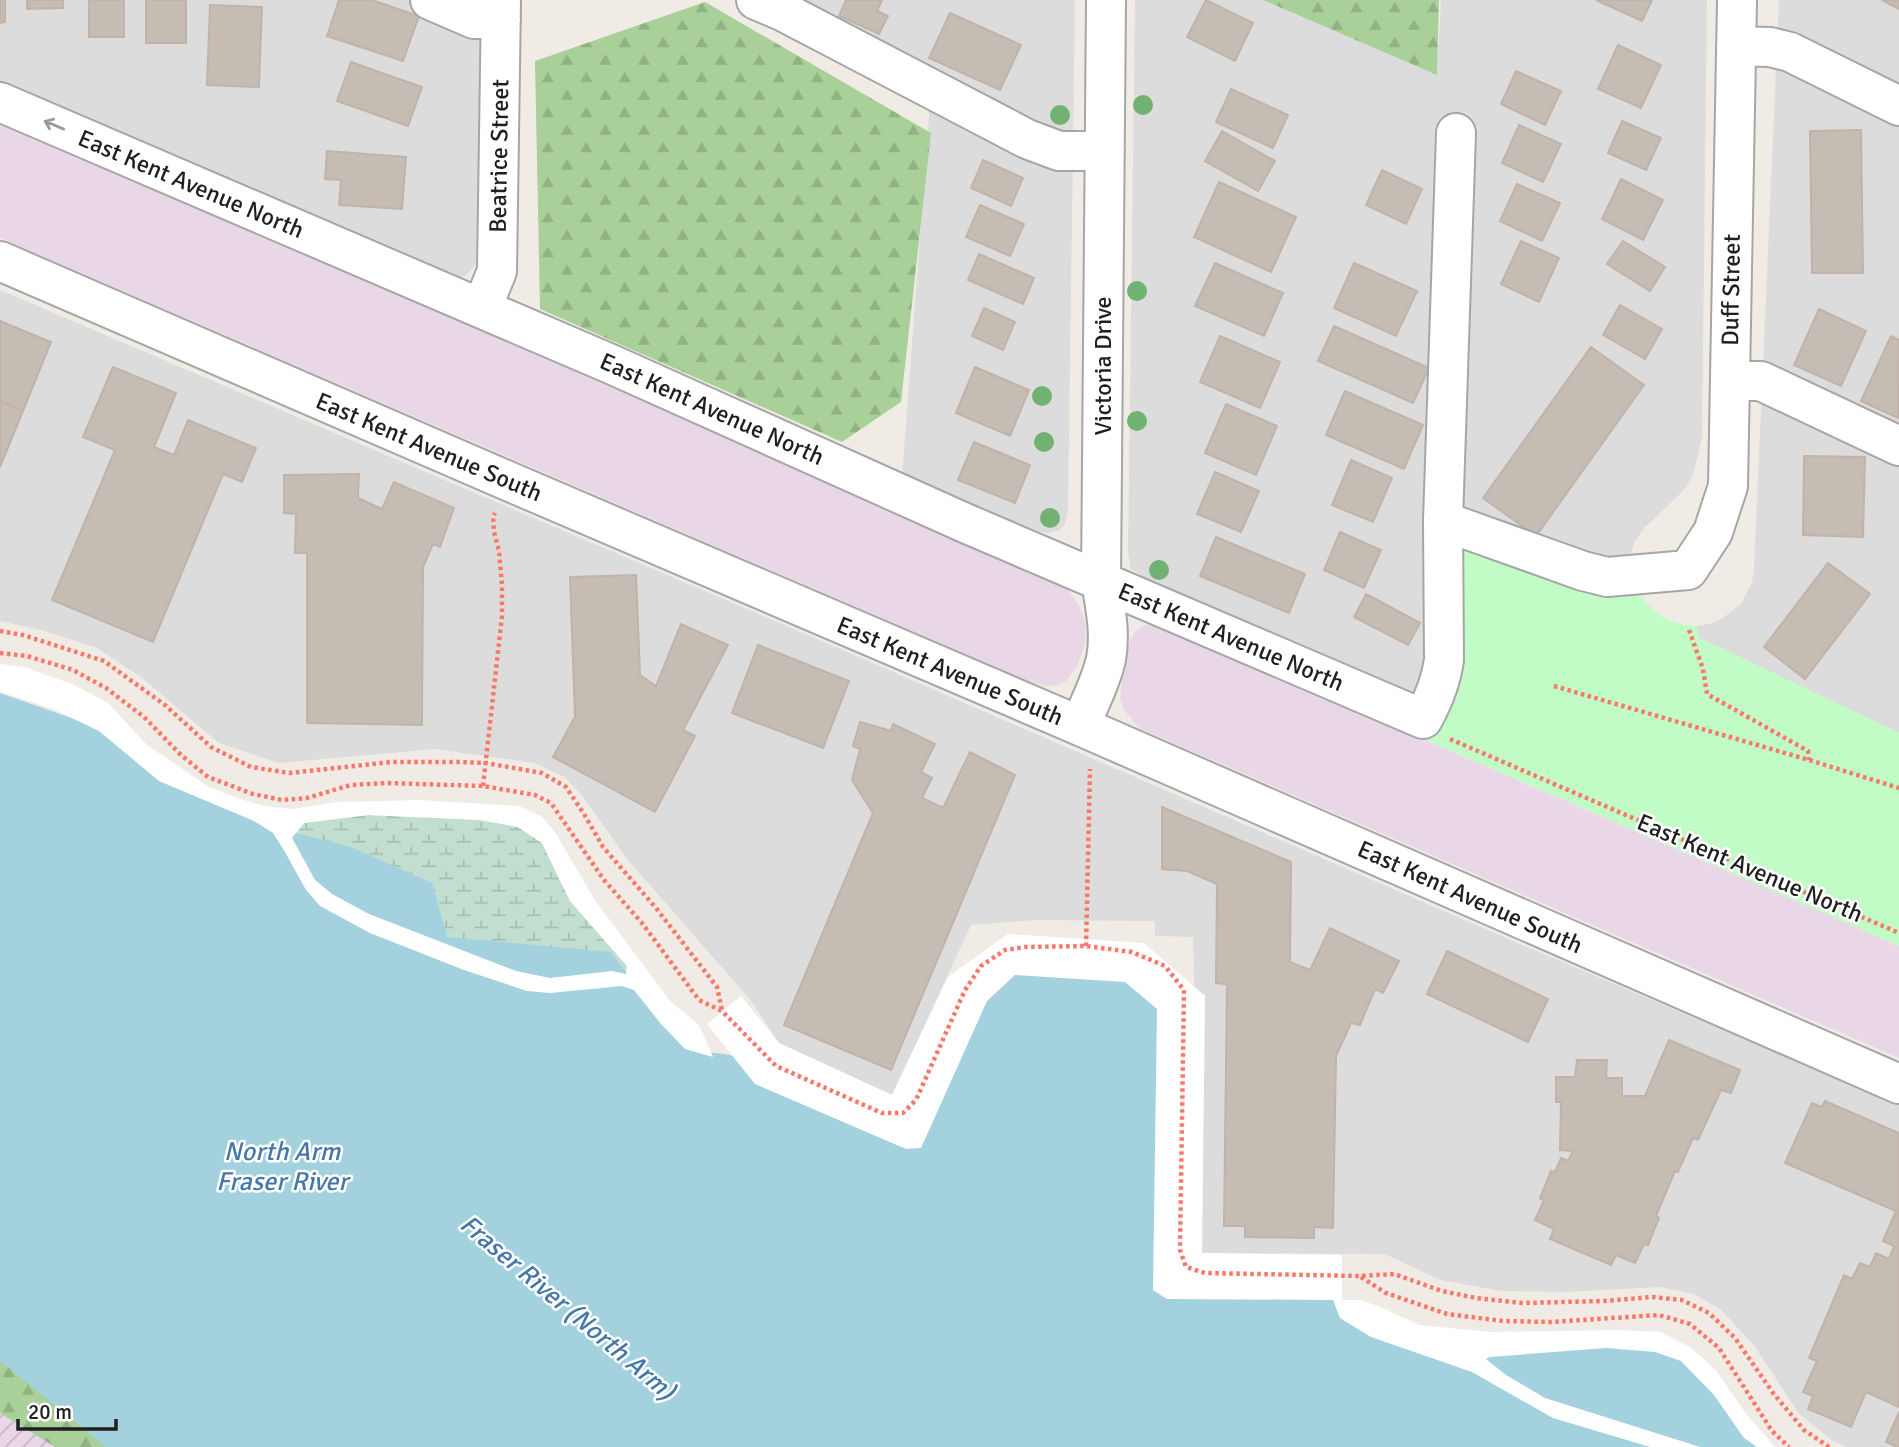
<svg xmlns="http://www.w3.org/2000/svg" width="1899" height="1447" viewBox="0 0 1899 1447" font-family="Signika,sans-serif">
	<defs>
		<pattern id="industrial-furrows" width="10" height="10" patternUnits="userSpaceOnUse" patternTransform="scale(1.75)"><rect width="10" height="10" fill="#e9d6e6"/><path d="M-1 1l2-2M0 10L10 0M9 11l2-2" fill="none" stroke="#c7b7c5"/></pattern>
		<pattern id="forest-firs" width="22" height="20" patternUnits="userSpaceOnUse" patternTransform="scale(1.75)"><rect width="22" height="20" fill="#a9d098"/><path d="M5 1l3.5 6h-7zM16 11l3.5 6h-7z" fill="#91b283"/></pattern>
		<pattern id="wetland-marsh" width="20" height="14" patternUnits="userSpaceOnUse" patternTransform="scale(1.75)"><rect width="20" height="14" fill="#c1ded1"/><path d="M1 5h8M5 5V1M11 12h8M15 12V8" fill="none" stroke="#a5beb3"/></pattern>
	</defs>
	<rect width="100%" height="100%" fill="#f0ece5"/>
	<path fill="#dddcdc" d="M0 0H488L480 256 474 267 465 276 454 279 0 86Z
		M756 0H1075L1068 511 1064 526 1058 531 1048 533 1038 531 902 477 931 90Z
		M1135 0H1263L1437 75 1441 0H1707L1702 438 1694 471 1687 486 1678 496 1644 528 1635 541 1630 556 1632 576 1444 660 1417 690 1412 692 1405 691 1145 578 1131 569 1128 553Z
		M1779 0H1899V733L1697 637V626L1713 623 1723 618 1741 604 1752 582 1754 569Z
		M0 290 838 648 1522 945 1899 1104V1447H1846L1833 1441 1799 1414 1753 1344 1720 1309 1694 1294 1660 1287 1564 1292 1502 1291 1440 1280 1385 1254 1202 1253 1193 937 1155 936V921L1034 920 971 925 892 1095 779 1043 752 1002 628 860 584 798 565 777 534 763 435 749 279 763 219 743 142 678 97 648 41 630 0 621Z"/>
	<path fill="url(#industrial-furrows)" d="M0 1413 55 1447H0Z"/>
	<path fill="#e9d6e6" d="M0 122 1056 580 1068 590 1078 604 1084 617 1086 629 1085 644 1077 666 1066 681 1056 685 1047 686 1030 682 0 238Z
		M1145 625 1163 626 1899 946V1058L1139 728 1124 710 1120 699 1121 687 1130 641 1135 632Z"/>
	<path fill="url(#forest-firs)" d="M1263 0H1439L1437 75Z
		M705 2 931 133 901 402 842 442 540 309 535 61Z
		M0 1359 108 1447H55L0 1413Z"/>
	<path fill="url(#wetland-marsh)" d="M368 815 480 820 518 827 542 843 570 901 627 966 626 975 428 936 292 838 304 823Z"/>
	<path fill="#c1fbc5" d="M1443 521 1634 584C1647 610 1668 625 1697 626L1698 637 1899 733V946L1417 736Z"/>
	<path fill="#a4d1de" d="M0 693 94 726 275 828 351 847 432 883 447 937 610 952 640 989 695 1051 724 1054 755 1060 878 1121 1013 957 1138 962 1176 996 1170 1268 1324 1287 1345 1305 1389 1326 1669 1347 1768 1447H106L0 1361Z"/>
	<path fill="#fff" fill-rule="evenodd" d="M0 664 24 667 72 684 108 703 147 745 209 787 237 798 264 806 294 809 337 802 419 800 519 806 541 816 555 832 594 899 670 1001 699 1025 713 1057 685 1049 661 1024 634 990 622 986 550 993 527 991 464 970 370 933 320 906 306 890 285 852 273 833 254 821 159 781 99 731 51 708 0 692ZM368 815 480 820 518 827 542 843 570 901 627 966 626 974 612 971 550 978 516 971 369 914 332 894 315 880 292 838 304 823Z
		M1008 934 1144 943 1205 996 1202 1253 1342 1255V1300H1360L1378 1306 1419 1325 1490 1332 1619 1330 1661 1332 1690 1347 1714 1368 1747 1415 1775 1447H1757L1744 1438 1714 1395 1681 1361 1655 1352 1606 1348 1490 1357 1486 1359 1506 1375 1545 1398 1700 1447H1650L1553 1418 1472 1372 1371 1337 1340 1318 1333 1300 1167 1299 1153 1290 1157 1009 1125 982 1015 975 987 1001 921 1148 906 1149 755 1084 707 1024 741 996 779 1043 892 1095 948 977Z"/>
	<path fill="#c5bcb4" stroke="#c2b2a7" stroke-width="2" d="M0 0H5V22L0 23Z
		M27 0H63V8L27 9Z
		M89 0H124V37H89Z
		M146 0H186V43H146Z
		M339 0H372L419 16 403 61 327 36Z
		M846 0H882L877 11 888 16 879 34 839 16Z
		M1206 0 1253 23 1235 61 1187 37Z
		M1596 0H1652L1642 21Z
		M1882 0H1899V9Z
		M210 5 262 7 259 87 207 85Z
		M950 13 1021 45 1000 90 929 58Z
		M1618 45 1661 65 1641 108 1598 89Z
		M351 62 422 87 408 126 337 101Z
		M1516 71 1561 91 1545 125 1501 104Z
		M1231 89 1288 115 1273 148 1216 122Z
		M1622 121 1661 138 1646 170 1608 153Z
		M1519 125 1561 144 1543 182 1502 163Z
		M1861 130 1863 273H1812L1810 131Z
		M1222 131 1275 161 1258 191 1205 161Z
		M327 151 406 157 402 209 339 205 341 180 325 179Z
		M983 160 1023 178 1011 206 971 188Z
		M1382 170 1422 189 1406 224 1366 205Z
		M1621 179 1663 200 1643 240 1602 219Z
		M1219 182 1296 217 1271 272 1194 237Z
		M1517 184 1560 203 1542 241 1500 221Z
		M980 205 1024 224 1010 256 966 237Z
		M1521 241 1559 258 1539 302 1501 284Z
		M1623 241 1665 267 1650 291 1607 264Z
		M979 254 1034 278 1023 304 968 280Z
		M1215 263 1283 293 1264 336 1195 306Z
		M1354 263 1417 291 1396 336 1334 308Z
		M1620 305 1662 329 1645 359 1603 335Z
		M984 308 1015 322 1003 350 972 336Z
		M1819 309 1866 331 1841 386 1794 365Z
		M0 321 51 342 23 411 0 401Z
		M1334 326 1429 368 1413 403 1318 361Z
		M1220 336 1280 362 1260 408 1200 382Z
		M1891 336 1899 340 1898 418 1861 401Z
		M1591 347 1644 385 1536 536 1483 498Z
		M113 367 176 393 154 447 174 455 188 420 256 448 242 482 223 474 153 642 52 600 115 450 83 437Z
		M975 367 1029 390 1010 436 956 413Z
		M1345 391 1423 425 1404 469 1326 435Z
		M0 401 23 411 0 467Z
		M1226 404 1277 426 1256 475 1205 453Z
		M974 442 1030 465 1015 503 958 480Z
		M1804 456 1865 457 1863 537 1803 535Z
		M1351 460 1392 478 1373 522 1332 505Z
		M1215 472 1259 491 1241 532 1197 514Z
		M359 474 358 498 382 509 394 482 454 508 440 547 433 544 423 567 422 725 307 723V553H295L296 514 284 513V475Z
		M1340 532 1381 550 1364 588 1324 570Z
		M1216 537 1305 574 1289 613 1200 576Z
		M1828 563 1870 594 1805 679 1764 647Z
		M636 575 640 675 656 686 681 624 728 645 683 730 695 736 655 812 553 757 575 717 570 577Z
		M1366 594 1420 623 1408 645 1354 617Z
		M758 645 849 681 823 748 732 713Z
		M860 722 891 731 893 724 935 744 921 772 932 778 922 798 943 808 970 752 1015 775 891 1070 784 1025 873 813 852 780 860 749 853 746Z
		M1162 807 1291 862 1290 962 1310 970 1330 928 1399 961 1383 993 1375 989 1360 1025 1351 1023 1336 1056 1333 1228 1314 1227V1238L1245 1237V1226H1224L1227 984 1216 983 1217 884 1187 871 1162 869Z
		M1447 951 1548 999 1528 1042 1427 994Z
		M1669 1040 1740 1070 1731 1093 1721 1090 1698 1140 1693 1138 1678 1172 1675 1171 1656 1216 1659 1218 1648 1245 1644 1244 1635 1263 1616 1255 1611 1265 1550 1239 1554 1229 1535 1220 1544 1200 1540 1198 1551 1171 1555 1172 1561 1158 1568 1161 1573 1151 1560 1150 1561 1102H1556V1077H1575L1577 1060H1607L1606 1078H1622V1096H1645Z
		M1825 1101 1899 1133V1407L1866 1392 1851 1427 1808 1409 1813 1396 1803 1392 1817 1361 1809 1358 1844 1275 1852 1279 1860 1263 1870 1267 1876 1253 1889 1259 1894 1246 1883 1241 1896 1211 1785 1163 1812 1103 1822 1107Z
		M1899 1412V1447H1897L1886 1442Z"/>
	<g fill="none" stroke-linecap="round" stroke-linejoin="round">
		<g stroke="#a6a6a6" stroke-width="42">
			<path id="minor" d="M430 0 474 19H501
				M756 0 782 11 1027 139 1059 151H1105
				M1736 46 1770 47 1790 52 1899 106
				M0 102 613 365 965 523 1423 719C1434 699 1441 682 1444 660L1443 521 1583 571 1607 577 1688 570 1713 532 1728 486 1737 0
				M0 261 508 481 1080 726 1899 1084
				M482 308 497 271 501 0
				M1730 381H1761L1899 446
				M1443 521 1456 133
				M1080 726C1089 704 1101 682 1106 659 1111 633 1105 606 1101 581L1106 0"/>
		</g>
		<path stroke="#fd7769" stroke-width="4.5" stroke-dasharray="3.5 3.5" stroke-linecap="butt" d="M1689 630 1703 669 1707 694 1808 751 1809 760
			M0 631 23 635 104 661 165 705 211 747 251 767 289 773 392 762H460L486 763 542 773 566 787 584 814 603 847 656 908 717 987 722 1010
			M0 653 27 656 73 670 106 688 144 717 181 755 208 777 253 794 282 800 307 798 351 785 387 783 483 786 535 795 551 803 604 880 642 923 699 1000 722 1011 776 1066 882 1113H903L916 1100 965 990 981 966 1005 950 1025 947 1086 946 1132 952 1165 966 1184 990 1180 1250 1186 1267 1205 1273 1360 1276 1394 1274 1442 1291 1476 1298 1522 1303 1604 1301 1652 1297 1682 1300 1709 1313 1735 1338 1773 1393 1804 1430 1829 1447
			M1554 686 1809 760 1899 788
			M1450 739 1899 933
			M483 786 502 616V585L499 551 494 532 493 517 495 513
			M1086 946 1090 769
			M1361 1277 1386 1293 1447 1314 1503 1321 1551 1322 1659 1315 1690 1324 1719 1348 1772 1431 1789 1447"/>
		<use href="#minor" stroke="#fff" stroke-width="38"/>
	</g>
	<g fill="#71b171">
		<circle cx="1143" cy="105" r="10"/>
		<circle cx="1060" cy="115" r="10"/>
		<circle cx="1137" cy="291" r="10"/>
		<circle cx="1042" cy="396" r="10"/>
		<circle cx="1137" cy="421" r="10"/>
		<circle cx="1044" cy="442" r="10"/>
		<circle cx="1050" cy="518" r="10"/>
		<circle cx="1159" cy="570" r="10"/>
	</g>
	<defs><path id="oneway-shaft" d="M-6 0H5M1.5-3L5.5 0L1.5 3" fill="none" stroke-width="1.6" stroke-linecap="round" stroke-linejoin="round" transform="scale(1.75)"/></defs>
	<use stroke="#9a9a9a" href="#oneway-shaft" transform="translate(54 125) rotate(-157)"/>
	<g text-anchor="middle" stroke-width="5" stroke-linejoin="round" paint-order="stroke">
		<g font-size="24" fill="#1f1f1f" stroke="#fff">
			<text transform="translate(499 156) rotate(-89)" y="8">Beatrice Street</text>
			<text transform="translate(191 184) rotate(23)" y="8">East Kent Avenue North</text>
			<text transform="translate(1731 290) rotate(-89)" y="8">Duff Street</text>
			<text transform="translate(1103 366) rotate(-90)" y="8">Victoria Drive</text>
			<text transform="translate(712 409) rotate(24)" y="8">East Kent Avenue North</text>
			<text transform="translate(429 447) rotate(23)" y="8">East Kent Avenue South</text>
			<text transform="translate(1231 637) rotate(23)" y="8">East Kent Avenue North</text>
			<text transform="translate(950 671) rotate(23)" y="8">East Kent Avenue South</text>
			<text transform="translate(1750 868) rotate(23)" y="8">East Kent Avenue North</text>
			<text transform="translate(1470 897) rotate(24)" y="8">East Kent Avenue South</text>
		</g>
		<g font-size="26" font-style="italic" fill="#4578a9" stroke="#fff">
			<text x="282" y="1160">North Arm<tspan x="282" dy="30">Fraser River</tspan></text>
			<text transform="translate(568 1307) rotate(40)" y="9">Fraser River (North Arm)</text>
		</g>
	</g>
	<path d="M18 1419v10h98v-10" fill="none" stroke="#1f1f1f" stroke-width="3.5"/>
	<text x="28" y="1419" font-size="21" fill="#1f1f1f" stroke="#ffffff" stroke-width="5" paint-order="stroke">20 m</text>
</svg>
